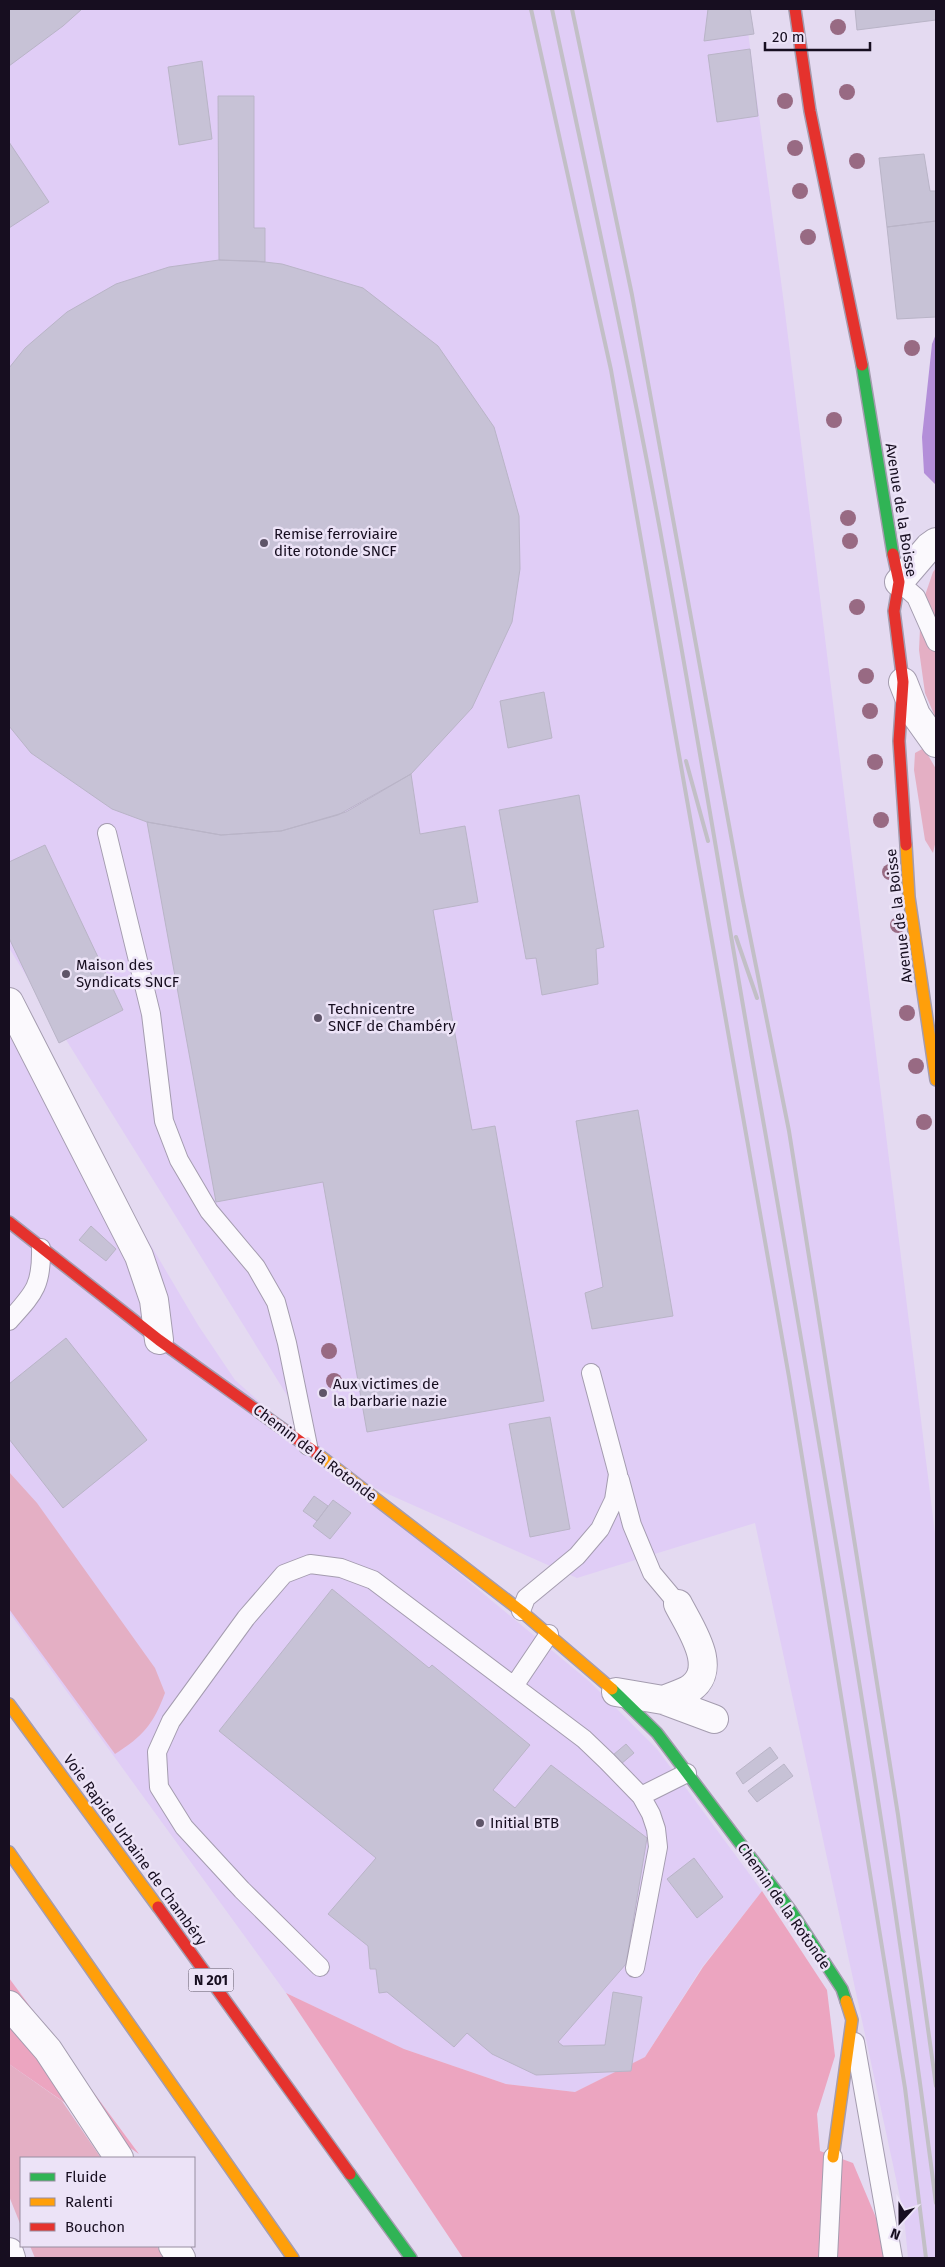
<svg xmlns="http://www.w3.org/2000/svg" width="945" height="2267" viewBox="0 0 945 2267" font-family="'Fira Sans',sans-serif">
	<rect width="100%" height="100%" fill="#e4daf1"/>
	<path fill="#e0cdf6" d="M9 9H745L784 304 936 1542V2258H908L904 2216 755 1523 577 1578 334 1470 590 1682 657 1749 762 1891 702 1967 645 2057 575 2092 506 2084 404 2049 286 1993 9 1612V1005L198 1325 235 1380 331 1466 9 948Z"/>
	<path fill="#e4afc4" d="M936 568V719L925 693 919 650 921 607 933 572Z
		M924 748 936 769V840L933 853 925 840 914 770 915 753Z
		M9 1472 37 1503 155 1668 165 1693C153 1725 143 1736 115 1754L9 1609Z
		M9 2064 62 2101 101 2158H21V2226L9 2196Z
		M30 2246H157L164 2258H35Z"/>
	<path fill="#eca5c0" d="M762 1891 827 1990 835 2056 817 2114 820 2151 853 2163 885 2239 887 2258H463L286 1993 404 2049 506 2084 575 2092 645 2057 703 1967Z
		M9 1978 139 2154 9 2064Z"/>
	<path fill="#b38ed9" d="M936 334V493L935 484 924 473 922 437 932 344Z"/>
	<path fill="#c7c2d6" stroke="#b9b4c7" d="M9 9H82L63 26 9 66Z
		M708 9H750L754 34 704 41Z
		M855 9H936V20L857 30Z
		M750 49 758 116 717 122 708 55Z
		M202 61 212 139 179 145 168 67Z
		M218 96H254V228H265V262L219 260Z
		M9 142 49 202 9 228Z
		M924 154 930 191H936V221L887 227 879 158Z
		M936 221V317L897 319 887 227Z
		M219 260 256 261 282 264 363 288 438 346 494 427 519 516 520 569 512 622 472 708 411 774 338 815 281 831 221 835 147 822 112 809 31 753 9 726V368L25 348 67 312 116 284 169 267Z
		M544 692 552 738 508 748 500 701Z
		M411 774 420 834 465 826 478 902 433 910 472 1130 495 1126 544 1401 367 1432 323 1182 216 1202 147 822 221 835 281 831 346 812Z
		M579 795 604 947 596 949 598 984 542 995 536 958 526 959 499 810Z
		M45 845 123 1010 59 1043 9 938V862Z
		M638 1110 673 1316 592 1329 585 1293 603 1287 576 1121Z
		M91 1226 116 1249 106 1261 79 1240Z
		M66 1338 147 1440 63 1508 9 1439V1384Z
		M550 1417 570 1529 530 1537 509 1424Z
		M314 1496 328 1506 317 1521 303 1511Z
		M333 1500 351 1513 330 1539 313 1526Z
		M332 1589 429 1668 432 1665 530 1745 493 1790 515 1808 551 1765 647 1838 626 1964 558 2042 563 2046 605 2045 613 1992 642 1997 631 2071 536 2075 492 2054 467 2033 454 2047 387 1992 379 1993 376 1969H370L368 1946 328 1914 376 1858 219 1731Z
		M626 1744 634 1753 621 1764 613 1755Z
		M770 1747 778 1758 743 1784 736 1773Z
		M784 1764 793 1776 757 1802 748 1791Z
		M694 1858 723 1897 697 1918 667 1879Z"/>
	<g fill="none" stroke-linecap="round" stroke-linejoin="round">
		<g stroke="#a49caf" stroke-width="20">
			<path id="lane" d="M899 582 916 597 936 642
				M107 833 151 1014 164 1121 179 1160 209 1211 256 1267 276 1302 287 1343 308 1446
				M9 1321C33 1294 42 1287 41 1248
				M620 1480 632 1525 652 1573 678 1604
				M521 1611 526 1598 577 1556 600 1529 614 1500 618 1474 591 1373
				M514 1686 549 1634
				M641 1796 687 1773
				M320 1967 242 1890 184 1827 159 1787 157 1752 171 1721 246 1618 284 1574 310 1564 341 1568 373 1580 584 1739 607 1761 641 1796 651 1814 656 1829 658 1847 635 1968
				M855 2042 893 2258
				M828 2258 833 2157"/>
		</g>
		<g stroke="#a49caf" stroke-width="30">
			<path id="street" d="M899 582 929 547 936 542
				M903 682 916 715 936 743
				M9 1002 139 1256 154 1300 159 1340
				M616 1692 663 1700 714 1719
				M663 1700C671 1697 680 1694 688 1690 721 1670 690 1628 678 1604
				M9 2005 48 2050 119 2158
				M173 2246 181 2258
				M9 2252 11 2258"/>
		</g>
		<g stroke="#a49caf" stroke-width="14">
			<path id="fast" d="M862 365 893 554
				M612 1689 657 1733 791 1911 842 1989 846 2001
				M350 2174 411 2258"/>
		</g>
		<g stroke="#a49caf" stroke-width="14">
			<path id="slow" d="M906 845 909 897 936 1080
				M319 1455 521 1611 612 1689
				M9 1704 158 1907
				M9 1852 293 2258
				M833 2157 852 2020 846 2001"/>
		</g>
		<g stroke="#a49caf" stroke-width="14">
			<path id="jam" d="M795 9 810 111 862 365
				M893 554 899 582 894 611 903 682 899 741 906 845
				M9 1222 159 1340 319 1455
				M158 1907 350 2174"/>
		</g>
		<use href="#lane" stroke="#fbf9fd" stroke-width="18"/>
		<use href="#street" stroke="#fbf9fd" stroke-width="28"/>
		<use href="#fast" stroke="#30b455" stroke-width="11"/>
		<use href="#slow" stroke="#ff9f0a" stroke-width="11"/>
		<use href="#jam" stroke="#e5322d" stroke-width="11"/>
		<path stroke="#c2bfc6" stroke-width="4" d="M531 9 611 370 789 1377 905 2088 926 2258
			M552 9C590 187 630 366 663 546 699 740 730 936 765 1131 827 1487 890 1844 936 2203
			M572 9 632 295 742 896 789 1131 898 1815 936 2086
			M686 761 708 841
			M736 937 757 998"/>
	</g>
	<g fill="#986a83">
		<circle cx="838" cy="27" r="8"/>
		<circle cx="847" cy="92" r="8"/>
		<circle cx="785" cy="101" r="8"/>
		<circle cx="795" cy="148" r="8"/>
		<circle cx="857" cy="161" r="8"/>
		<circle cx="800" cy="191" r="8"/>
		<circle cx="808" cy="237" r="8"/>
		<circle cx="912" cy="348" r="8"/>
		<circle cx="834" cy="420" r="8"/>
		<circle cx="848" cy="518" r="8"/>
		<circle cx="850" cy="541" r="8"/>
		<circle cx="857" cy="607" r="8"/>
		<circle cx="866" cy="676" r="8"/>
		<circle cx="870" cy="711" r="8"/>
		<circle cx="875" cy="762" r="8"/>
		<circle cx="881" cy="820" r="8"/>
		<circle cx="890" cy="872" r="8"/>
		<circle cx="898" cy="925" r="8"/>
		<circle cx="907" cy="1013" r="8"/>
		<circle cx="916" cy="1066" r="8"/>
		<circle cx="924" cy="1122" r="8"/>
		<circle cx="329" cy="1351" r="8"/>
		<circle cx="334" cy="1381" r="8"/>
	</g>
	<g fill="#5f5569" stroke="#ece3f7" stroke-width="2">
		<circle cx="264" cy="543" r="5"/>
		<circle cx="66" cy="974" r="5"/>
		<circle cx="318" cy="1018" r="5"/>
		<circle cx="323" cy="1393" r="5"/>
		<circle cx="480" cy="1823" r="5"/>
	</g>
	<g text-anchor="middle" stroke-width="5" stroke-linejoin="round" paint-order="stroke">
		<rect fill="#ece3f7" stroke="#574e60" stroke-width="1" x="188.5" y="1968.5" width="45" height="23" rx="4"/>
		<g font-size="14" font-weight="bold" fill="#170e20">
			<text x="211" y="1985">N 201</text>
		</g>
		<g font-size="15" fill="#170e20" stroke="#ece3f7">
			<text transform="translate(901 510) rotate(81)" y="5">Avenue de la Boisse</text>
			<text transform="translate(899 916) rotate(-97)" y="5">Avenue de la Boisse</text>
			<text transform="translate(315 1453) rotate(37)" y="5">Chemin de la Rotonde</text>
			<text transform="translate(135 1850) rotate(54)" y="5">Voie Rapide Urbaine de Chambéry</text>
			<text transform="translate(784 1906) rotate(55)" y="5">Chemin de la Rotonde</text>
		</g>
		<g font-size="15" fill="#170e20" stroke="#ece3f7" text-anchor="start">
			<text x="274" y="539">Remise ferroviaire<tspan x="274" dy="17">dite rotonde SNCF</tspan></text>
			<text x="76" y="970">Maison des<tspan x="76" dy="17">Syndicats SNCF</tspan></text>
			<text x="328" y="1014">Technicentre<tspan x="328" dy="17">SNCF de Chambéry</tspan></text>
			<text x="333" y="1389">Aux victimes de<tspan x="333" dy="17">la barbarie nazie</tspan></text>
			<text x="490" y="1828">Initial BTB</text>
		</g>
	</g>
	<rect width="945" height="2267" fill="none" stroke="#170e20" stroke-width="20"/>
	<rect x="20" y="2157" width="175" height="90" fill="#ece3f7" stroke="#978ea1"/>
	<rect x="30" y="2173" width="25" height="8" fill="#30b455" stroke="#978ea1"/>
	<text x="65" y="2182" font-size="15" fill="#170e20">Fluide</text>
	<rect x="30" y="2198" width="25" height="8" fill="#ff9f0a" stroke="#978ea1"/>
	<text x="65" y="2207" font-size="15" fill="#170e20">Ralenti</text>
	<rect x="30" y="2223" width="25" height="8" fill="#e5322d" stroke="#978ea1"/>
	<text x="65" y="2232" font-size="15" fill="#170e20">Bouchon</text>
	<g transform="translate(900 2222) rotate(201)" stroke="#ece3f7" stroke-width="4" paint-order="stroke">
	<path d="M0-4L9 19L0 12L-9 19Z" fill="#170e20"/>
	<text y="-8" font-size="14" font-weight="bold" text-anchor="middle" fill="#170e20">N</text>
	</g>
	<path d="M765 42v8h105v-8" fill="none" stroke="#170e20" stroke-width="2.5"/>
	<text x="772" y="42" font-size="15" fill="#170e20" stroke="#ece3f7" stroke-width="4" paint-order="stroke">20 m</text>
</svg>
